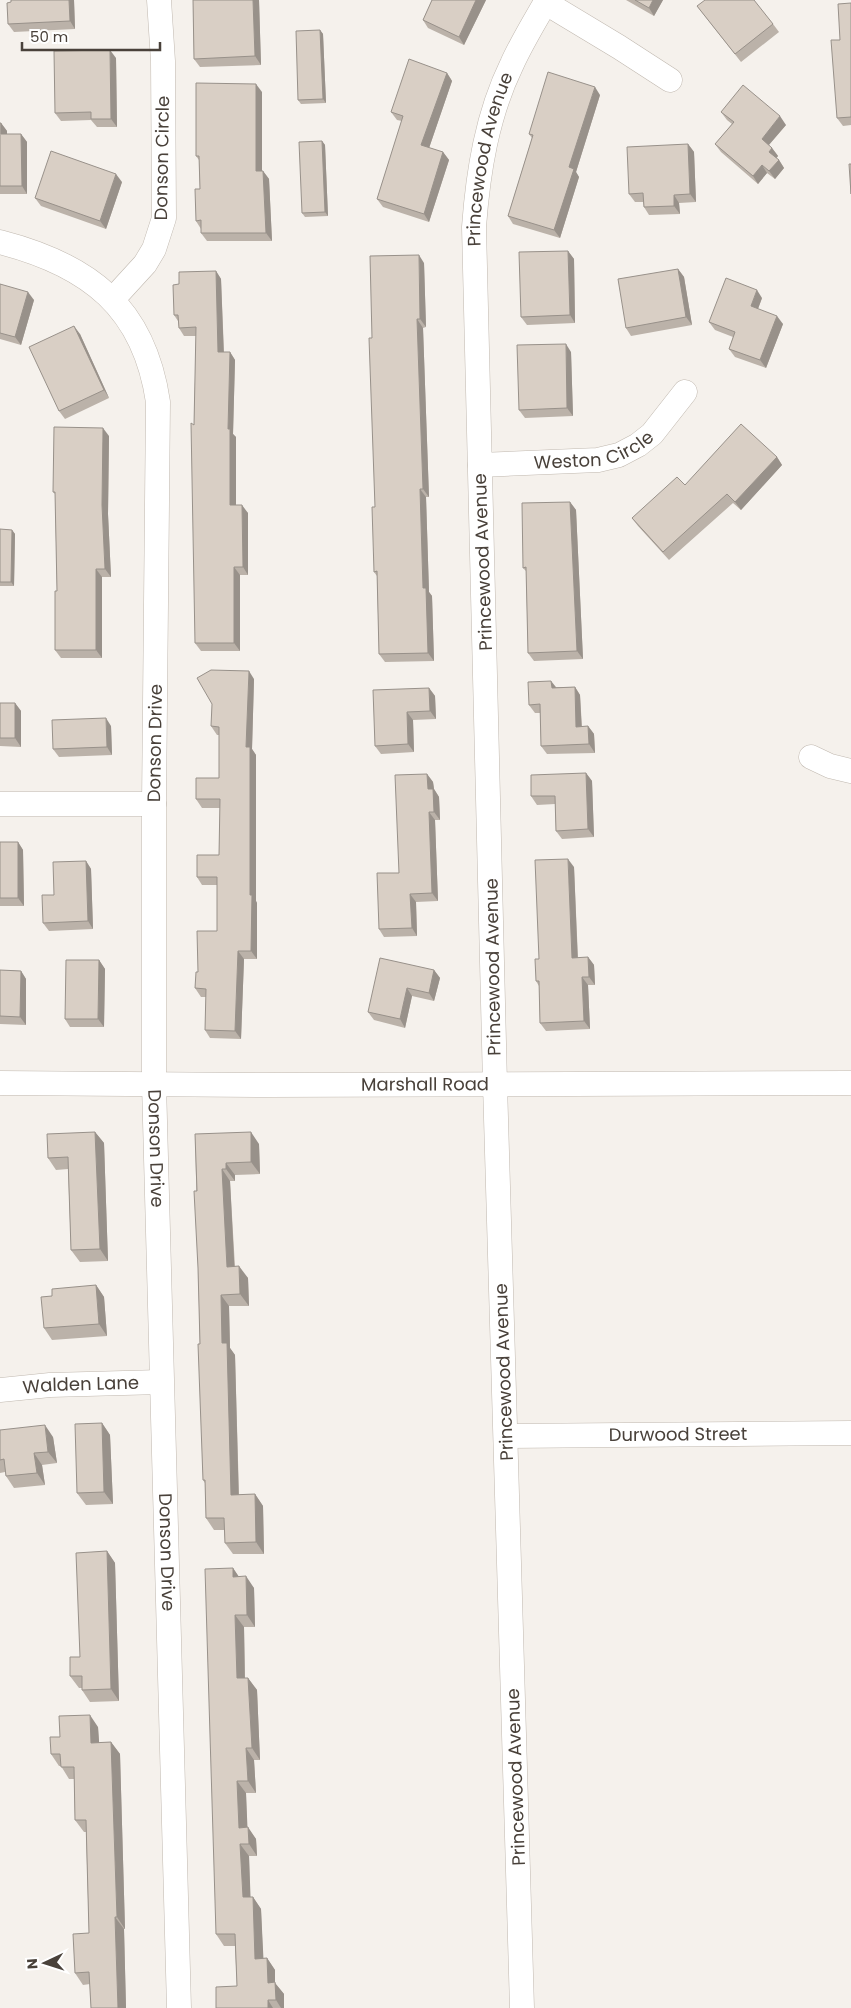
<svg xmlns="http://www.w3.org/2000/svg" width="851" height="2008" viewBox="0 0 851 2008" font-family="Poppins,sans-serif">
	<rect width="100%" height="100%" fill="#f5f1ec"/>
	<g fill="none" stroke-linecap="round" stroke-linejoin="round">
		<g stroke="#c0b8af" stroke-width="25">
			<g id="minor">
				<path d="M546 3 619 47 670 80"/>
				<path id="s1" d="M0 242C89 265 144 307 158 402L154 804V1084L179 2008"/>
				<path d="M113 299 145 264 154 249 164 218 163 61 159 0"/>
				<path id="s2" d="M480 465 598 460 619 455 638 445 652 434 685 392"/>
				<path d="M811 757 830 766 851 771"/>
				<path d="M0 804H154"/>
				<path id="s3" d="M0 1083 266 1085 851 1083"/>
				<path id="s4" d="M0 1390 50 1385 161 1382"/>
				<path id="s5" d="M506 1436 851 1433"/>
				<path id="s6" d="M522 2008 495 1084 474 227C478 172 487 115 512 64 522 42 535 21 547 0"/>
			</g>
		</g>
		<use href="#minor" stroke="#fff" stroke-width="24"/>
	</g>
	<path fill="#bbb2a9" d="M74 0 75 29 14 32 8 24Z
		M193 0H259L261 65 200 67 194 59Z
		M432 0H486L464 45 428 28 423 20Z
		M626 0H663L654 16Z
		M851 3V125L843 126 837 118 840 40Z
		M697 6 773 24 779 32 741 62Z
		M320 30 323 34 326 103 301 104 298 100Z
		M116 58 117 127H97L91 120 61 121 55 113Z
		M447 73 452 81 429 148 443 152 449 160 429 222 383 207 377 199 402 121 397 120 391 112Z
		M262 92V171H263L269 179 272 241H207L201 233V229L196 221 200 189 199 160 196 156Z
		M600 95 576 172 579 177 560 238 513 224 508 216 532 138 529 134Z
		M721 112 786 125 769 145 772 148 778 156 776 158 779 160 784 168 775 179 767 173 758 184 721 152 715 144 732 124 727 120Z
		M0 123H1L7 131V134H21L27 142V194H0Z
		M322 141 325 145 328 216 305 217 302 213Z
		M688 144 694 152 696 202 679 203 680 214 649 215 644 207 643 202H635L629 194Z
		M122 182 106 229 41 206 35 198Z
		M568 251 574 259 575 323 527 325 521 317Z
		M424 263 426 327 423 328 429 497H426L429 592 432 596 434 661 385 662 379 654 377 576 374 572 375 507Z
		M678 269 684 277 692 325 631 336 626 328Z
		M216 271 221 279 224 352H230L235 360 233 434 236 437V505L248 513V575H240V651H201L195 643 194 425 196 336H184L179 328 178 321 174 315 179 284Z
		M0 284 34 300 21 345 0 339Z
		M762 298 758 309 783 324 766 368 735 357 729 349 733 337 715 330 709 322Z
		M80 334 109 398 65 419 59 411Z
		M571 352 573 416 525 418 519 410Z
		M109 436 108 514 111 577H102V658H61L55 650 57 591 55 494 53 492Z
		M777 457 782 465 741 510 733 503 669 560 638 526 632 518 685 485Z
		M570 502 576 510 583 659 534 661 528 653 526 571 523 568Z
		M0 529 12 530 15 534 14 586H0Z
		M254 679 252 749 256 755V901L257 903V959H244L241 1039 210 1038 205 1030 206 997H201L195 988 198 972 217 931V885H202L197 877 219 855 220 808H202L196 799 219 778V735H217L211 726Z
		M551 681 556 687H575L580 695 582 727 588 726 594 734 595 753 547 754 541 746 540 713H535L529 705Z
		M429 688 435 696 436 719 413 720 414 752 381 754 375 746Z
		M0 703H15L21 711V747L0 746Z
		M111 726 112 755 59 757 53 749Z
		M586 773 592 781 594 837 562 839 556 831 555 804 537 805 531 796Z
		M427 774 433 782 434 789 439 797 440 820H435L438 901 416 902 417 936 384 937 379 929 399 873Z
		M0 842H18L23 850 24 906H0Z
		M86 861 91 869 93 929 49 931 43 923 54 895Z
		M574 867 578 958 588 957 594 965 595 985H588L590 1029 546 1031 540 1023 539 986 536 981 539 959Z
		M99 960 105 969 104 1027H70L65 1019Z
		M0 970 21 971 26 979V1025L0 1024Z
		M434 970 440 978 434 1001 412 996 405 1028 374 1020 368 1012Z
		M95 1132 104 1143 108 1261 80 1262 71 1250 68 1169 56 1170 48 1158Z
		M195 1134 259 1144 260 1174 235 1175V1181H230L235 1267 248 1278 249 1306H229L230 1348 235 1355 239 1495 255 1494 263 1506 264 1554H233L225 1543 224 1530H214L206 1518 205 1483 203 1480Z
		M96 1285 104 1297 107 1336 52 1340 44 1328 52 1296Z
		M102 1423 110 1435 113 1504 86 1505 77 1493Z
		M0 1430 53 1437 57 1463 42 1465 45 1485 14 1488 6 1476 5 1472 0 1473Z
		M107 1551 115 1563 119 1701 90 1702 82 1690V1688H79L70 1676 80 1657Z
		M233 1568 239 1577 254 1588 255 1627H244L245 1678H248L257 1690 260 1760H254L256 1793H246L247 1827 256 1839 257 1856H249L250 1897H253L261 1909 263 1958H267L275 1970V1983L284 1994V2008H216L237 1986 235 1946H224L216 1934Z
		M98 1727 99 1743 111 1742 120 1754 125 1929H124L126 2008H91L90 1984 83 1985 75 1973 89 1933 86 1832H84L75 1820 74 1779H69L61 1766H59L51 1754 60 1737Z"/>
	<path fill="#98918a" d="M69 0H74L75 29 70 21Z
		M253 0H259L261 65 255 56Z
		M476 0H486L464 45 459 37Z
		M653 0H663L654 16 649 8Z
		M320 30 323 34 326 103 323 99Z
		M110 50 116 58 117 127 111 119Z
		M447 73 452 81 427 154 421 145Z
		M256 84 262 92V180L256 171Z
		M595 87 600 95 576 172 579 177 560 238 554 230 569 167Z
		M780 116 786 125 767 147 762 139Z
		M1 123 7 131V142L1 134Z
		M21 134 27 142V194L22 186Z
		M322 141 325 145 328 216 325 212Z
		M688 144 694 152 696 202 690 194Z
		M772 148 778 156 775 160 769 152Z
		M443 152 449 160 429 222 424 214Z
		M779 160 784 168 775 179 769 171Z
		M762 165 767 173 758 184 753 176Z
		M263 171 269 179 272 241 266 233Z
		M116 174 122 182 106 229 100 221Z
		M674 195 679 203 680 214 674 206Z
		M568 251 574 259 575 323 570 315Z
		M419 255 424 263 426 327 420 319Z
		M678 269 684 277 692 325 686 317Z
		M216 271 221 279 224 360 218 352Z
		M757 290 762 298 756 314 751 306Z
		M28 292 34 300 21 345 15 337Z
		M777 316 783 324 766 368 760 360Z
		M417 319 423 328 429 497 423 489Z
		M74 326 80 334 109 398 104 390Z
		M566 344 571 352 573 416 567 408Z
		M230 352 235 360 233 434 236 437V513L230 505 228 429Z
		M103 428 109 436 108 514 111 577 105 569 102 505Z
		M777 457 782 465 741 510 735 502Z
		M420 489 426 497 429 592 432 596 434 661 428 653 423 588Z
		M570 502 576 510 583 659 577 651Z
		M242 505 248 513V575L243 567Z
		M12 530 15 534 14 586 11 582Z
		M234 567 240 575V651L234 643Z
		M96 569 102 577V658L96 650Z
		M249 671 254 679 252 749 256 755V901L257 903V959L251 951 246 747Z
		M551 681 557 689 552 688Z
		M575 687 580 695 582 735 576 727Z
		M429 688 435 696 436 719 430 711Z
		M15 703 21 711V747L15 738Z
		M407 712 413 720 414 752 408 744Z
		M106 718 111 726 112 755 107 747Z
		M588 726 594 734 595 753 589 744Z
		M586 773 592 781 594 837 588 829Z
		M427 774 433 782 434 789 439 797 440 820 434 812 428 789Z
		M429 812 435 820 438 901 432 893Z
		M18 842 23 850 24 906 18 898Z
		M568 859 574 867 578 966 572 958Z
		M86 861 91 869 93 929 88 921Z
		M410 894 416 902 417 936 412 928Z
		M238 951 244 959 241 1039 235 1031Z
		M588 957 594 965 595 985 589 977Z
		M99 960 105 969 104 1027 98 1019Z
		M434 970 440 978 434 1001 429 993Z
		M21 971 26 979V1025L20 1017Z
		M582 977 588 985 590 1029 584 1021Z
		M407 988 412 996 405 1028 400 1019Z
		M95 1132 104 1143 108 1261 100 1249Z
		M251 1132 259 1144 260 1174 251 1162Z
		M226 1163 235 1175V1181L226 1169Z
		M222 1169 230 1181 235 1279 227 1267Z
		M239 1266 248 1278 249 1306 240 1294Z
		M96 1285 104 1297 107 1336 99 1324Z
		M221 1295 229 1306 230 1348 235 1355 239 1507 231 1495 222 1343Z
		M102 1423 110 1435 113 1504 104 1492Z
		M45 1425 53 1437 57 1463 48 1452Z
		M34 1453 42 1465 45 1485 37 1473Z
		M255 1494 263 1506 264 1554 256 1542Z
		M107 1551 115 1563 119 1701 111 1689Z
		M233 1568 241 1580 233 1577Z
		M246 1576 254 1588 255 1627 247 1615Z
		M235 1615 244 1627 245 1690 237 1678Z
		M248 1678 257 1690 260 1760 252 1748Z
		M90 1715 98 1727 100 1755 91 1743Z
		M111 1742 120 1754 125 1929 117 1917Z
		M246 1748 254 1760 256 1793 248 1781Z
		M237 1781 246 1793 248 1840 239 1828Z
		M248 1827 256 1839 257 1856 249 1844Z
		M240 1844 249 1856 251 1909 243 1897Z
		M253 1897 261 1909 264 1970 255 1959Z
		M115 1917 124 1929 126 2008H118Z
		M267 1958 275 1970V1983L284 1994V2008H281L276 2000 268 1983Z
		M268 2000 273 2008H268Z"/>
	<path fill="#d9cfc5" stroke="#98918a" d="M11 0H69L70 21 8 24 7 3 11 2Z
		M193 0H253L255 56 194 59Z
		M432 0H476L459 37 423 20Z
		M635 0H653L649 8Z
		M705 0H754L773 24 735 54 697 6Z
		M851 3V117L837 118 831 40H840L838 4Z
		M320 30 323 99 298 100 296 31Z
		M110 50 111 119H91V112L55 113 54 51Z
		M409 59 447 73 421 145 443 152 424 214 377 199 403 116 391 112Z
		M548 72 595 87 569 167 574 169 554 230 508 216 533 135 529 134Z
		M196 83 256 84V171H263L266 233H201V220L196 221 195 189H200L199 156H196Z
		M743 85 780 116 762 139 772 148 769 152 779 160 769 171 762 165 753 176 715 144 734 122 721 112Z
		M0 123H1V134H21L22 186H0Z
		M322 141 325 212 302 213 299 142Z
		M688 144 690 194 674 195V206L644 207 643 193 629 194 627 147Z
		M51 151 116 174 100 221 35 198Z
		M849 164H851V194Z
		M568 251 570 315 521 317 519 252Z
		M419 255 420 319H417L423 489H420L423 588H426L428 653 379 654 377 571 374 572 372 507H375L369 338H372L370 256Z
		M678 269 686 317 626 328 618 279Z
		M216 271 218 352H230L228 429H230V505H242L243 567H234V643H195L191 423 194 425 196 327 179 328 178 315H174L173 285 179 284V272Z
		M726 278 757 290 751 306 777 316 760 360 729 349 735 332 709 322Z
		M0 284 28 292 15 337 0 333Z
		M74 326 104 390 59 411 29 347Z
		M566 344 567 408 519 410 517 345Z
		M741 424 777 457 735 502 727 494 663 552 632 518 677 477 685 485Z
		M54 427 103 428 102 505 105 569H96V650H55V591H57L55 492H53Z
		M570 502 577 651 528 653 526 567 523 568 522 503Z
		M0 529 12 530 11 582H0Z
		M211 670 249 671 246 747H250V895H252L251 951H238L235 1031 205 1030 206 989 195 988 196 972H198L197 931H217V877H197V855H219L220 799H196V778H219V727L211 726 212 704 197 678Z
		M551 681 552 688 575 687 576 727 588 726 589 744 541 746 540 704 529 705 528 682Z
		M429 688 430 711 407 712 408 744 375 746 373 690Z
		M0 703H15V738H0Z
		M106 718 107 747 53 749 52 720Z
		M586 773 588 829 556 831 555 796H531V775Z
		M427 774 428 789H433L434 812H429L432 893 410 894 412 928 379 929 377 873H399L395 775Z
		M0 842H18V898H0Z
		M568 859 572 958 588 957 589 977H582L584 1021 540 1023 539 981H536L535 959H539L535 860Z
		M86 861 88 921 43 923 42 895H54L53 862Z
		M380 958 434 970 429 993 407 988 400 1019 368 1012Z
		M66 960H99L98 1019H65Z
		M0 970 21 971 20 1017 0 1016Z
		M95 1132 100 1249 71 1250 68 1157 48 1158 47 1134Z
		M251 1132V1162L226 1163V1169H222L227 1267 239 1266 240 1294 221 1295 222 1343H227L231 1495 255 1494 256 1542 225 1543 224 1518H206L205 1480H203L198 1344H200L198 1268 194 1191H197L195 1134Z
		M96 1285 99 1324 44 1328 41 1297 52 1296V1289Z
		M102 1423 104 1492 77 1493 75 1424Z
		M45 1425 48 1452 34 1453 37 1473 6 1476 4 1459 0 1460V1430Z
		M107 1551 111 1689 82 1690V1676H70V1657H80L76 1553Z
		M233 1568V1577L246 1576 247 1615H235L237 1678H248L252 1748H246L248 1781H237L239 1828 248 1827 249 1844H240L243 1897H253L255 1959 267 1958 268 1983 275 1982 276 2000H268V2008H216V1987L237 1986 235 1934H216L205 1569Z
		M90 1715 91 1743 111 1742 117 1917H115L118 2008H91L89 1972 75 1973 73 1934 89 1933 86 1820H75L74 1767H61L60 1754H51L50 1737H60L59 1716Z"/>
	<g text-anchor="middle" stroke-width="5" stroke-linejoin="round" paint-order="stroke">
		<g font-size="18" fill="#49413a" stroke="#fff">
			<text transform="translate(162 158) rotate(-89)" y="6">Donson Circle</text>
			<text dy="6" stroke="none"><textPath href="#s6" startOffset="1851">Princewood Avenue</textPath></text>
			<text dy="6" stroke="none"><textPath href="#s2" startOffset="116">Weston Circle</textPath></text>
			<text transform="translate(483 562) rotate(-92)" y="6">Princewood Avenue</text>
			<text transform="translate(155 743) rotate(-89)" y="6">Donson Drive</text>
			<text transform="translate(493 967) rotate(-91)" y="6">Princewood Avenue</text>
			<text dy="6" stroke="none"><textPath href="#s3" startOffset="425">Marshall Road</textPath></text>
			<text dy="6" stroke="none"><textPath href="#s1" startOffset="988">Donson Drive</textPath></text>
			<text transform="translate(504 1372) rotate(-92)" y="6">Princewood Avenue</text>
			<text dy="6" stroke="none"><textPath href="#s4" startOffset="81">Walden Lane</textPath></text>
			<text dy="6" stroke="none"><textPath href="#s5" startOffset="172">Durwood Street</textPath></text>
			<text dy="6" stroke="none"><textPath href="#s1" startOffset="1392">Donson Drive</textPath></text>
			<text transform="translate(516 1777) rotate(-92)" y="6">Princewood Avenue</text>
		</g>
	</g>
	<g transform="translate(45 1963) rotate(266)" stroke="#ffffff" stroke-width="4" paint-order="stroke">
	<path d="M0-4L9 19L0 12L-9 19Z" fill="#49413a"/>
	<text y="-8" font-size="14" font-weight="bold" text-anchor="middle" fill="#49413a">N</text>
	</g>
	<path d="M22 42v8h138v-8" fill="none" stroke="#49413a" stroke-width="2.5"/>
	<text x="30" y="42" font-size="15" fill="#49413a" stroke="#ffffff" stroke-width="4" paint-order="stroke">50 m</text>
</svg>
